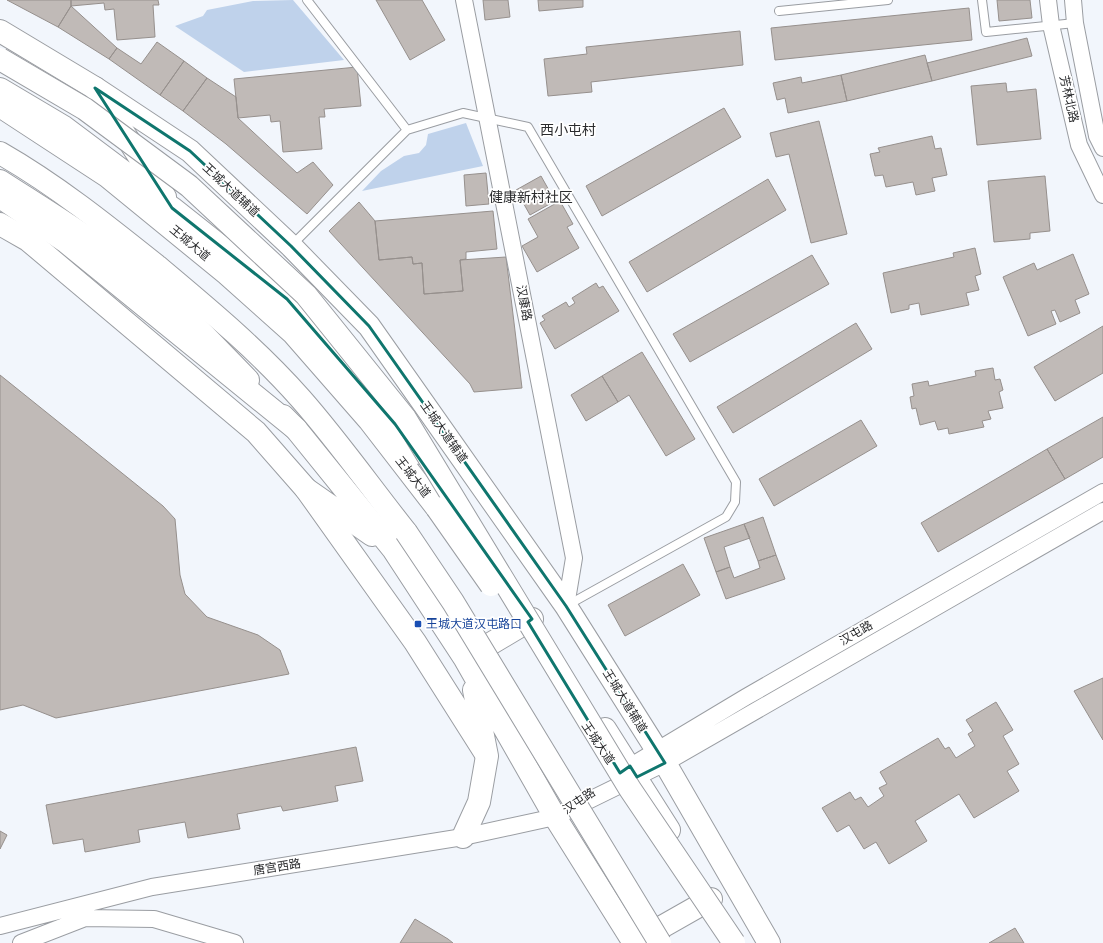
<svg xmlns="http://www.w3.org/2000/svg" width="1103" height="943" viewBox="0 0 1103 943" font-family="Montserrat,'Noto Sans SC',sans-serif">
	<rect width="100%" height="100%" fill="#f2f6fc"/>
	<path fill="#bfd2eb" d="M293 0 344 60 244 72 175 26 203 16 207 10 253 1Z
		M466 123 483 166 362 191 381 171 404 156 419 153 426 145 428 134Z"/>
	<path fill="#c0bab7" stroke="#96908d" d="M7 0H71V6L58 27Z
		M71 0H158L159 5H153L155 37 117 40 114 9 105 10 104 3 71 6Z
		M376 0H422L445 40 410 60Z
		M483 0H508L510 17 485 20Z
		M538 0H583V7L539 11Z
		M997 0H1030L1032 18 999 21Z
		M71 6 117 48 109 59 58 27Z
		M969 8 972 40 775 60 771 28Z
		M740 31 743 65 591 82 592 92 548 96 544 59 587 54 586 47Z
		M1027 38 1032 56 932 81 927 63Z
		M157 42 184 61 160 95 109 59 117 48 141 64Z
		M925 55 932 81 847 101 841 75Z
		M184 61 207 78 183 111 160 95Z
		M357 67 361 106 324 109 325 117H319L322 149 283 152 280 121 271 122 270 115 238 118 234 79Z
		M841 75 847 101 788 113 785 98 777 100 773 83 801 77 802 83Z
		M207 78 236 97 238 118 297 173 313 162 333 185 307 214 226 144 183 111Z
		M1006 83 1007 92 1036 89 1041 139 977 145 971 86Z
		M724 108 741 137 602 216 586 186Z
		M819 121 847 234 811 243 789 154 776 157 770 133Z
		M932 136 935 149 941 148 947 175 932 178 935 191 916 195 913 182 886 187 883 175 875 176 870 154 880 152 878 148Z
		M486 173 489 204 466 206 464 175Z
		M541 176 555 201 530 215 516 190Z
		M1045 176 1050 231 1030 233V239L994 242 988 181Z
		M768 179 786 210 647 292 629 262Z
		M560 201 573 224 567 227 579 248 537 272 522 246 538 237 528 219Z
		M359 202 375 221 379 260 412 257 413 264 422 263 424 294 463 291 460 260 506 257 522 388 474 392 470 384 329 231Z
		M493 211 497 249 466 252V259L460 260 463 291 424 294 422 263 413 264 412 257 379 260 375 221Z
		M975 248 981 274 975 276 979 290 966 293 969 305 921 315 919 303 909 305V309L891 313 883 273 954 257 953 253Z
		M1073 254 1089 294 1075 300 1080 313 1060 322 1055 310 1051 311 1056 324 1028 336 1003 277 1034 263 1037 270Z
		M812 255 829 284 690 362 673 334Z
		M596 283 599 288 603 286 619 311 555 349 540 323 545 320 542 316 566 302 569 307 575 303 572 298Z
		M856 323 872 349 733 433 717 407Z
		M1103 326V373L1055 401 1034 367Z
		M642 352 695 439 666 456 629 395 618 402 602 376Z
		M993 368 995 380 1000 379 1003 390 999 392 1003 408 988 411 991 419 982 421 984 427 949 434 948 428 938 430 935 421 920 425 916 408 912 409 910 397 914 396 912 384 928 381 929 386 976 376 975 371Z
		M0 375 163 506 175 519 180 575 185 594 207 617 258 635 280 650 289 674 56 718 23 705 0 710Z
		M602 376 618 402 586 421 571 395Z
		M1103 417V457L1065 479 1047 449Z
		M861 420 877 446 774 506 759 479Z
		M1047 449 1065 479 938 552 921 523Z
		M763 517 776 555 758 561 744 524Z
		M744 524 750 538 724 547 730 567 716 572 704 538Z
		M776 555 785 579 726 599 716 572 730 567 734 578 760 568 758 561Z
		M683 564 700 595 625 636 608 605Z
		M1103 678V740L1074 691Z
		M996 702 1013 730 1003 736 1019 764 1007 771 1019 791 974 818 959 794 915 821 927 841 889 864 876 842 864 849 849 825 837 832 822 808 850 792 855 800 861 797 868 807 884 796 879 788 887 784 880 772 938 738 945 749 949 747 956 758 975 746 968 734 973 731 966 720Z
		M356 747 363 781 335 786 338 801 283 811 281 806 237 814 240 829 188 838 185 822 138 830 140 842 85 852 83 839 53 844 46 805Z
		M0 831 7 835 0 849Z
		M415 919 448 939 453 943H400Z
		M1015 928 1024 943H989Z"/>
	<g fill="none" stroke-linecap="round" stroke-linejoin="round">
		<g stroke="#9a9da2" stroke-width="10">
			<path id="lane" d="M307 0 407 130
				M982 0 986 32 1075 23
				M779 11 888 0
				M292 245 407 130 463 113 528 127 736 482 735 502 726 517 566 606"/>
		</g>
		<g stroke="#9a9da2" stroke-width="18">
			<path id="street" d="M464 0 574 558 566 606
				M1048 0 1051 25 1079 145 1103 195
				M1073 0 1075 23 1097 136 1103 148
				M621 772 746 697 1103 492
				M0 926 152 887 463 837 555 817 665 763 1103 511
				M21 943 85 918 154 919 235 943"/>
		</g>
		<g stroke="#9a9da2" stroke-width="24">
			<path id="secondary" d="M0 31 95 88 190 151 291 246 369 326 566 606 665 763 769 943
				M0 224 28 240 256 432 306 489 415 642 486 754"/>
		</g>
		<g stroke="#9a9da2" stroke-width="24">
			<path id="primary" d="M95 88 165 197
				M0 89 64 127 172 208 287 299 395 424 416 453
				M0 181C45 210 91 238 134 271 175 303 211 342 248 380
				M283 416 296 429 393 549 465 659 555 817 634 943
				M306 489 372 535
				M465 659 532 619
				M605 729 669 830
				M463 837 479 802 487 756 474 690
				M637 941 711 899"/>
		</g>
		<g stroke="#9a9da2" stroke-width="24">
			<path id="highway" d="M0 106 107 176 227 274 293 333 369 420 437 508
				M0 153C56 185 107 226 157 266 207 308 258 350 301 399 338 441 371 488 406 532
				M0 197 66 242 296 429"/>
		</g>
		<use href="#lane" stroke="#fff" stroke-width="8"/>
		<use href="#street" stroke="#fff" stroke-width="16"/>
		<use href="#secondary" stroke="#fff" stroke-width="22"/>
		<use href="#primary" stroke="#fff" stroke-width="22"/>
		<use href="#highway" stroke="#fff" stroke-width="22"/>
		<g stroke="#9a9da2" stroke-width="24" stroke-linecap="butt">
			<path id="highway-bridge" d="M0 59 85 109 189 186 306 295 405 418 630 789 734 943
				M437 508 491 585
				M406 532 453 602 660 943"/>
		</g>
		<use href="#highway-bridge" stroke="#fff" stroke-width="22"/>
	</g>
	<path fill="none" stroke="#0f766e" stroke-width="3" stroke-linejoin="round" d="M95 88 190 151 291 246 369 326 566 606 665 763 637 777 630 766 620 773 528 622 532 619 395 424 287 299 172 208Z"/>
	<rect fill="#1a4fb4" stroke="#fff" stroke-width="1.5" x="414" y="620" width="8" height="8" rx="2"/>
	<g text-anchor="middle" stroke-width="3.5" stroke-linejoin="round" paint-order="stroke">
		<g font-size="12" fill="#2a2b2d" stroke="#fff">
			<text transform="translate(1069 99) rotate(77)" y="4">芳林北路</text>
			<text transform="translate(231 190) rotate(43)" y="4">王城大道辅道</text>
			<text transform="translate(190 243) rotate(40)" y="4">王城大道</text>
			<text transform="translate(524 303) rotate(79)" y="4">汉康路</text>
			<text transform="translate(444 432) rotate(55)" y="4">王城大道辅道</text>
			<text transform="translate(413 477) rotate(52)" y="4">王城大道</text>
			<text transform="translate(856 633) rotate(-30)" y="4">汉屯路</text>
			<text transform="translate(625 701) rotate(58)" y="4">王城大道辅道</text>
			<text transform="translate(598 743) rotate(56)" y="4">王城大道</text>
			<text transform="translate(579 801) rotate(-34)" y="4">汉屯路</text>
			<text transform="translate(277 867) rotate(-9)" y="4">唐宫西路</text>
		</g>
		<g font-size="12" fill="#164399" stroke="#fff" text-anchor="start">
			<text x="426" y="628">王城大道汉屯路口</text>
		</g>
		<g font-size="14" fill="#2a2b2d" stroke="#fff">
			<text x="568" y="135">西小屯村</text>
			<text x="531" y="202">健康新村社区</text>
		</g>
	</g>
</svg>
